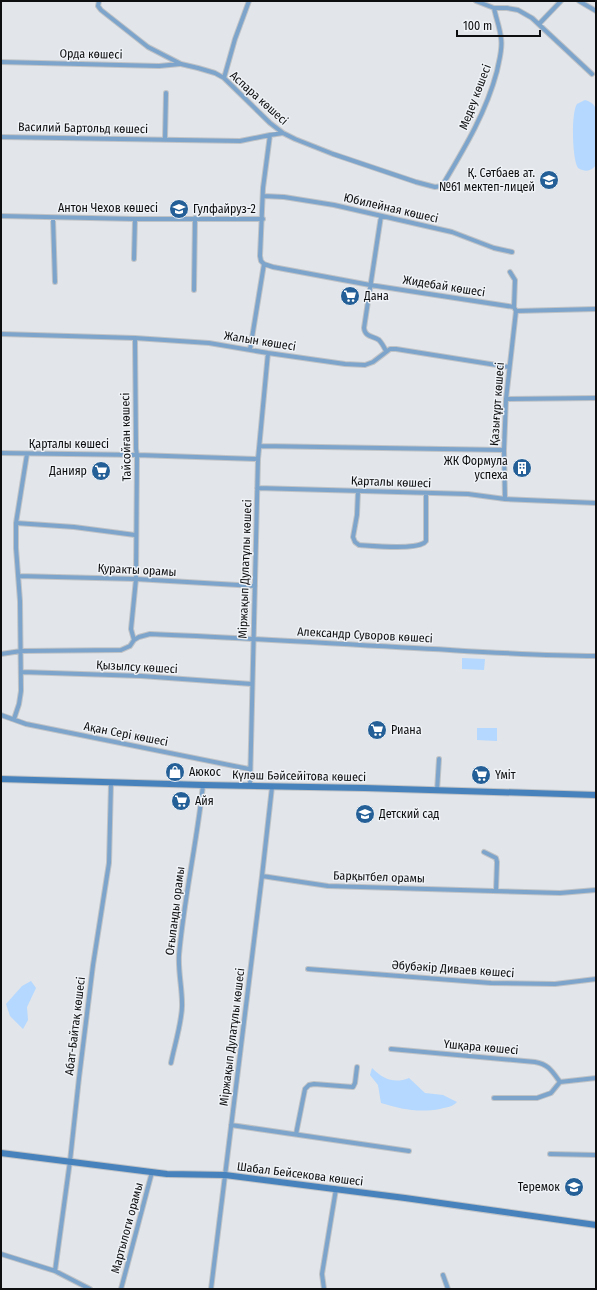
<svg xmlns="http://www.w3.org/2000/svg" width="597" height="1290" viewBox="0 0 597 1290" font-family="'Fira Sans Condensed',sans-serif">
	<rect width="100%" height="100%" fill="#e2e5e9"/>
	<path fill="#b4d8ff" d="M585 100C589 101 593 103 595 107 597 115 596 153 596 165 591 172 585 172 578 168 572 159 571 112 577 104Z
		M462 658 485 659 484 670 462 669Z
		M477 728H497V741L477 740Z
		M31 981 36 988 27 1007 28 1020 23 1029 10 1016 6 1004 22 986Z
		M372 1068C383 1079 394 1084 409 1078L425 1093 443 1095 457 1102C452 1107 447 1107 440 1109 418 1113 401 1109 381 1103L378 1085 370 1075Z"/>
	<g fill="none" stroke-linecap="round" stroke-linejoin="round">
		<g stroke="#c0c3c6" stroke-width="6">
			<path id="street" d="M99 1 98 6 101 10 148 47 181 64 198 68 215 73 224 78 270 123 283 133 295 139 333 154 416 182 435 187 442 186C464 149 486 113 497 71 499 60 503 49 501 38 500 28 496 18 494 8
				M476 1 494 8H507L518 10 532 18 592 74
				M579 1 596 11
				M539 24 561 1
				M1 62 159 66 180 64
				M224 78 235 39 249 1
				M1 137 240 141 270 135
				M165 139 166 93
				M263 196 284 197 334 205 452 232 494 248 512 252
				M1 216 135 219H263
				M381 216 364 328C365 337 373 336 379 340 382 343 384 347 386 351
				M53 218 55 282
				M134 259 135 219
				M264 264 273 267 370 285 514 307
				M510 272 515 280 514 307
				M194 290 195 218
				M515 309 516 311 596 309
				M1 334 135 338 209 343 268 353 345 364 365 365 373 362 390 349H396L509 367
				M250 350 264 264 261 261 260 256 263 188 270 135 283 133
				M506 399 596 398
				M260 446 504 450
				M1 453 137 455 258 459
				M257 488 468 494 505 499 596 503
				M358 491 357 515 353 537 355 542 359 545C374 546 412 550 424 543L426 541V493
				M505 499 504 450 506 399 516 311
				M16 523 74 527 135 535
				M18 576 136 579 255 586
				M134 640 139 637 150 634C250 638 350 645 450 650 499 653 547 656 596 656
				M1 654 21 651 121 650 130 646 134 640 131 629 136 579 137 455 136 449 135 338
				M22 672 141 676 252 684
				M1 715 26 724 249 769
				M14 719 19 704 21 691 20 601 16 548V523L27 454
				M250 786 258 459 268 353
				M437 791 439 759
				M484 852 496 858 497 862 496 891
				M262 876 328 886 560 893 596 890
				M308 969 491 983 555 984 596 979
				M391 1049 535 1062C548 1064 552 1071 560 1082
				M171 1063C174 1047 183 1019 182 1003 182 987 178 971 179 955 184 898 197 842 203 785
				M494 1098H537L551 1093 560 1082 596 1078
				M231 1125 409 1151
				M296 1134 305 1089 309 1085 314 1084 353 1087 355 1083 357 1067
				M550 1154 596 1155
				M1 1254 55 1271 90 1289
				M55 1271 70 1161 79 1078 93 965 109 863 111 783
				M443 1275 448 1289
				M121 1289 152 1172
				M211 1289 262 876 272 787
				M324 1289 322 1274 336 1189"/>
		</g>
		<g stroke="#c0c3c6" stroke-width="8">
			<path id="secondary" d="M1 779 203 785 365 788 596 795
				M1 1153 167 1174 225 1175 405 1198 596 1225"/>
		</g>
		<use href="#street" stroke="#7da4cb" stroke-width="4"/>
		<use href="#secondary" stroke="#4782bc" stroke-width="6"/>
	</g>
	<defs>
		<g id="school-disc" transform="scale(1)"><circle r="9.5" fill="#246097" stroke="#eff2f6"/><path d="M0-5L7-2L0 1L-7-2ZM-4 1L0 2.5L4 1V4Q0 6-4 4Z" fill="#fff"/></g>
		<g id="supermarket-disc" transform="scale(1)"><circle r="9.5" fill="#246097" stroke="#eff2f6"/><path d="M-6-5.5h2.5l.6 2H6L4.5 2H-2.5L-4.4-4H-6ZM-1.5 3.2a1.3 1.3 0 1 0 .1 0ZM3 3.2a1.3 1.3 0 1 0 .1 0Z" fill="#fff"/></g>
		<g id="building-disc" transform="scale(1)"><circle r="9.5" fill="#246097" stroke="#eff2f6"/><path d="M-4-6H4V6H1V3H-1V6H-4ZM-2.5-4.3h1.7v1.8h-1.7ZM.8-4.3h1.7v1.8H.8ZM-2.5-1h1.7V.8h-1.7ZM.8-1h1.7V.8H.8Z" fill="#fff"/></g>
		<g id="shop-disc" transform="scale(1)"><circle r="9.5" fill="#246097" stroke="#eff2f6"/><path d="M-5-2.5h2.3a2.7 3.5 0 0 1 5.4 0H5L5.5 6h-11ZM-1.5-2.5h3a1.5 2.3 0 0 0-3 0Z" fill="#fff"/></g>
	</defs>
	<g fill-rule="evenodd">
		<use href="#school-disc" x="549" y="180"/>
		<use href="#school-disc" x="179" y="209"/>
		<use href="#supermarket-disc" x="350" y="296"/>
		<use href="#building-disc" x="522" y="468"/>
		<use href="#supermarket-disc" x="101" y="471"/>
		<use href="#supermarket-disc" x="377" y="730"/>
		<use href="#shop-disc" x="175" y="772"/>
		<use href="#supermarket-disc" x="481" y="775"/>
		<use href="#supermarket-disc" x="181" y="801"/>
		<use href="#school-disc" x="365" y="814"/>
		<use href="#school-disc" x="574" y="1187"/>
	</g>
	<g text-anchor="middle" stroke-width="3" stroke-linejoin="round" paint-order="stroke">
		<g font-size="12" fill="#0d0e0f" stroke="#eff2f6">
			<text transform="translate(91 54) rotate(1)" y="4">Орда көшесі</text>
			<text transform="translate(475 97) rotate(-69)" y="4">Медеу көшесі</text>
			<text transform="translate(259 98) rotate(42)" y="4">Аспара көшесі</text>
			<text transform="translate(83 128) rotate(1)" y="4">Василий Бартольд көшесі</text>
			<text x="108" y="212">Антон Чехов көшесі</text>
			<text transform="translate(391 208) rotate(13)" y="4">Юбилейная көшесі</text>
			<text transform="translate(444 286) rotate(9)" y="4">Жидебай көшесі</text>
			<text transform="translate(260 341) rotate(9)" y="4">Жалын көшесі</text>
			<text transform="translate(497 404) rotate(-86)" y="4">Қазығұрт көшесі</text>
			<text transform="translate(126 437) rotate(-91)" y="4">Тайсойған көшесі</text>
			<text x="69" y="448">Қарталы көшесі</text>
			<text transform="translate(391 482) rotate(2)" y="4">Қарталы көшесі</text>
			<text transform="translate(245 569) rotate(-88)" y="4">Міржақып Дулатұлы көшесі</text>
			<text transform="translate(137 570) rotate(3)" y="4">Қуракты орамы</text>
			<text transform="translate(365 635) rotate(3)" y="4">Александр Суворов көшесі</text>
			<text transform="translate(137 667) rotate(3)" y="4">Қызылсу көшесі</text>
			<text transform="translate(126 734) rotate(11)" y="4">Ақан Сері көшесі</text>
			<text transform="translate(299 776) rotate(1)" y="4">Күләш Бәйсейітова көшесі</text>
			<text transform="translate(379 877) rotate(2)" y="4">Барқытбел орамы</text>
			<text transform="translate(175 911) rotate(-83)" y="4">Оғыланды орамы</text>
			<text transform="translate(453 969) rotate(4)" y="4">Әбубәкір Диваев көшесі</text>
			<text transform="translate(75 1026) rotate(-83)" y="4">Абат-Байтақ көшесі</text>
			<text transform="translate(232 1037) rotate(-83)" y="4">Міржақып Дулатұлы көшесі</text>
			<text transform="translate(481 1047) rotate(5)" y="4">Үшқара көшесі</text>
			<text transform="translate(300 1174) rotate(7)" y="4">Шабал Бейсекова көшесі</text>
			<text transform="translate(127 1228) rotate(-75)" y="4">Мартылоги орамы</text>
		</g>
		<g font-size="12" fill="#0d0e0f" stroke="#eff2f6" text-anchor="start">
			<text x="535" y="177" text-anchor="end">Қ. Сәтбаев ат.<tspan x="535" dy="14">№61 мектеп-лицей</tspan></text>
			<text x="193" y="213">Гулфайруз-2</text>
			<text x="364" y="300">Дана</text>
			<text x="508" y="465" text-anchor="end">ЖК Формула<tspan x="508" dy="14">успеха</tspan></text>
			<text x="87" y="475" text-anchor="end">Данияр</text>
			<text x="391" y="734">Риана</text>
			<text x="189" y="776">Аюкос</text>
			<text x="495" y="779">Үміт</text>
			<text x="195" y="805">Айя</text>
			<text x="379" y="818">Детский сад</text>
			<text x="560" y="1191" text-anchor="end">Теремок</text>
		</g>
	</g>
	<rect width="597" height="1290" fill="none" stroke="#0d0e0f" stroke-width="4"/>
	<path d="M457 30v6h83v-6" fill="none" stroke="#0d0e0f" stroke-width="2"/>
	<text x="463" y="30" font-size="12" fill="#0d0e0f" stroke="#eff2f6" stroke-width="3" paint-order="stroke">100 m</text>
</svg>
